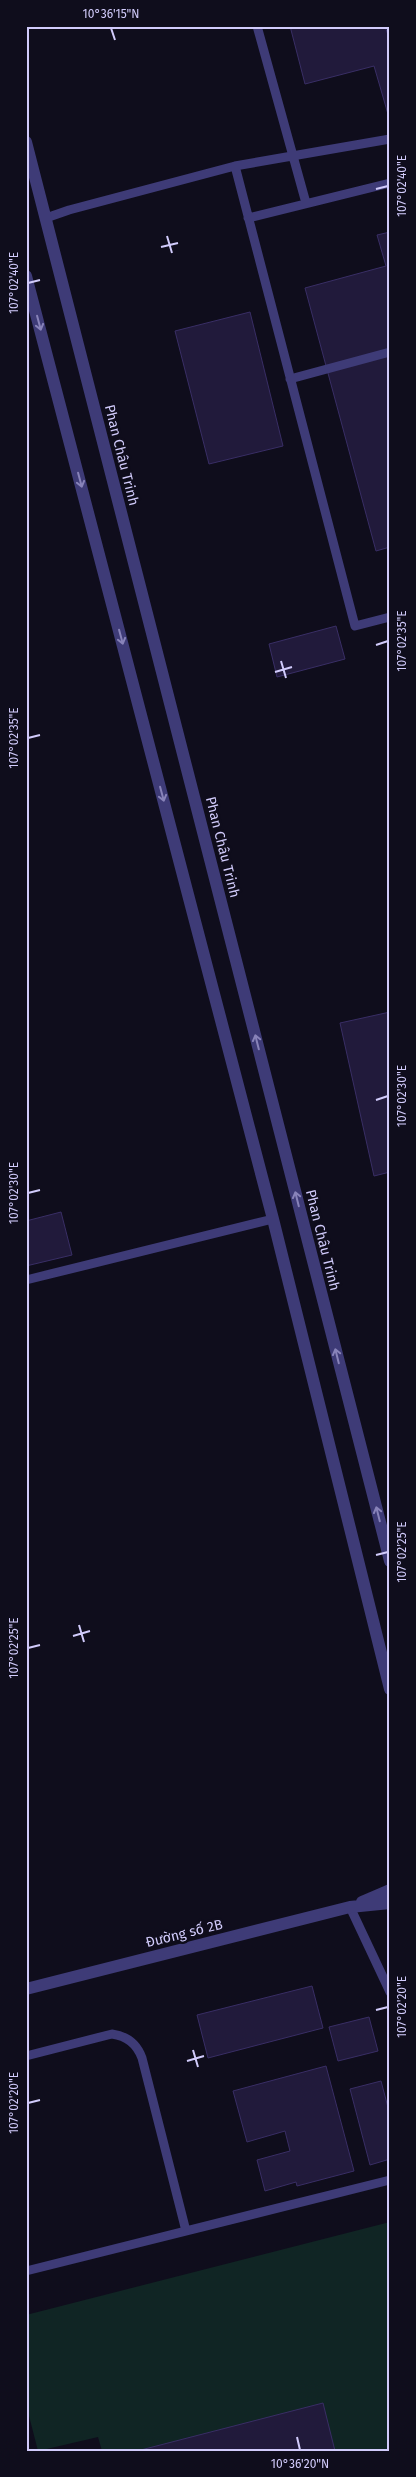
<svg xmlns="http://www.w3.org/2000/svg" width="416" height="2477" viewBox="0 0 416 2477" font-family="'Fira Sans',sans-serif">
	<rect width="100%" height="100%" fill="#0f0d1c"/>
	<path fill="#102524" d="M390 2222V2451H102L98 2437 38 2451 26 2404V2315Z"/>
	<path fill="#211a3b" stroke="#392e65" d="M290 26H385L390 41V121L374 66 305 84Z
		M390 232V547L376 551 305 288 386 266 377 235Z
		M250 312 283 446 209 464 175 331Z
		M336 626 345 659 277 677 269 644Z
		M390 1012V1172L374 1176 340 1023Z
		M61 1212 72 1255 26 1266V1221Z
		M312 1986 323 2028 208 2058 197 2015Z
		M369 2017 378 2051 338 2061 329 2027Z
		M326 2066 354 2171 297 2186 296 2182 265 2191 257 2160 290 2151 285 2131 247 2142 233 2091Z
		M381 2081 390 2115V2159L370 2165 350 2089Z
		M323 2403 335 2451H137Z"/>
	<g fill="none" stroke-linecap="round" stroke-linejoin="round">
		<path stroke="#3e3b77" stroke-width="9" d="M257 26 306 203
			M235 166 355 626 390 617
			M46 218 69 210 235 166 390 139
			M248 218 390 183
			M290 379 390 352
			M26 1280 273 1219
			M350 1907 390 1992
			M26 2056 112 2034C127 2036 137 2044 142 2058L186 2231
			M26 2271 390 2180"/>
		<path stroke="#3e3b77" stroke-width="12" d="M26 142 390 1561
			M26 276 273 1219 390 1689
			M362 1902 390 1890
			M26 1989 350 1907 390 1903"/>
	</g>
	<defs><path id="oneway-shaft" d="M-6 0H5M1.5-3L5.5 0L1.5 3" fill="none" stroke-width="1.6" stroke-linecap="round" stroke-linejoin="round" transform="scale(1.25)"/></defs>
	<g stroke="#8883b9">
		<use href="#oneway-shaft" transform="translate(39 323) rotate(75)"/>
		<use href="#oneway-shaft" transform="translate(80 480) rotate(75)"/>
		<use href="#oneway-shaft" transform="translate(121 637) rotate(75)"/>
		<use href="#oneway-shaft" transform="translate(162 794) rotate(75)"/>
		<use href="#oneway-shaft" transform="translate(257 1042) rotate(-104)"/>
		<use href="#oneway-shaft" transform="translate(297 1199) rotate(-104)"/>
		<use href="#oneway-shaft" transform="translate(337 1356) rotate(-104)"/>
		<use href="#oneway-shaft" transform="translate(378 1514) rotate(-104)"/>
	</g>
	<path fill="none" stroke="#d1cbfb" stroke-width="2" d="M111 28 115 40M376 189 388 186M167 236 172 253M161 247 178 243M28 283 40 280M376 645 388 641M281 661 286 678M275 672 292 667M28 738 40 735M376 1100 388 1096M28 1193 40 1190M376 1555 388 1552M79 1625 84 1642M73 1636 90 1631M28 1648 40 1645M376 2010 388 2007M193 2050 198 2067M187 2061 204 2056M28 2103 40 2100M297 2437 300 2450"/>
	<g text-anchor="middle" stroke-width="5" stroke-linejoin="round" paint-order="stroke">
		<g font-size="14" fill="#d1cbfb" stroke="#0f0d1c">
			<text transform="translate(122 455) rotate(76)" y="5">Phan Châu Trinh</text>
			<text transform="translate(223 847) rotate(76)" y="5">Phan Châu Trinh</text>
			<text transform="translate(323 1240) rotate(76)" y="5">Phan Châu Trinh</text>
			<text transform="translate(184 1933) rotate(-14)" y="5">Đường số 2B</text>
		</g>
	</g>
	<rect width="416" height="2477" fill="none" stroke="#0f0d1c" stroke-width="55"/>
	<rect x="28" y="28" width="360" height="2422" fill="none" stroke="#d1cbfb" stroke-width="2"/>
	<g font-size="12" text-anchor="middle" fill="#d1cbfb">
		<text x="111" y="18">10°36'15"N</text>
		<text transform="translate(402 186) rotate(-90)" y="4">107°02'40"E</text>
		<text transform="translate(14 283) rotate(-90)" y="4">107°02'40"E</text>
		<text transform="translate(402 641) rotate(-90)" y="4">107°02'35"E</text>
		<text transform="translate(14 738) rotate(-90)" y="4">107°02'35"E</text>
		<text transform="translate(402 1096) rotate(-90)" y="4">107°02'30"E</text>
		<text transform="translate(14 1193) rotate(-90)" y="4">107°02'30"E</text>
		<text transform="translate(402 1552) rotate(-90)" y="4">107°02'25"E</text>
		<text transform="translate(14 1648) rotate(-90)" y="4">107°02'25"E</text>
		<text transform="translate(402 2007) rotate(-90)" y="4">107°02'20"E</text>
		<text transform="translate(14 2103) rotate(-90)" y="4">107°02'20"E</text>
		<text x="300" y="2468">10°36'20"N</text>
	</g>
</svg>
